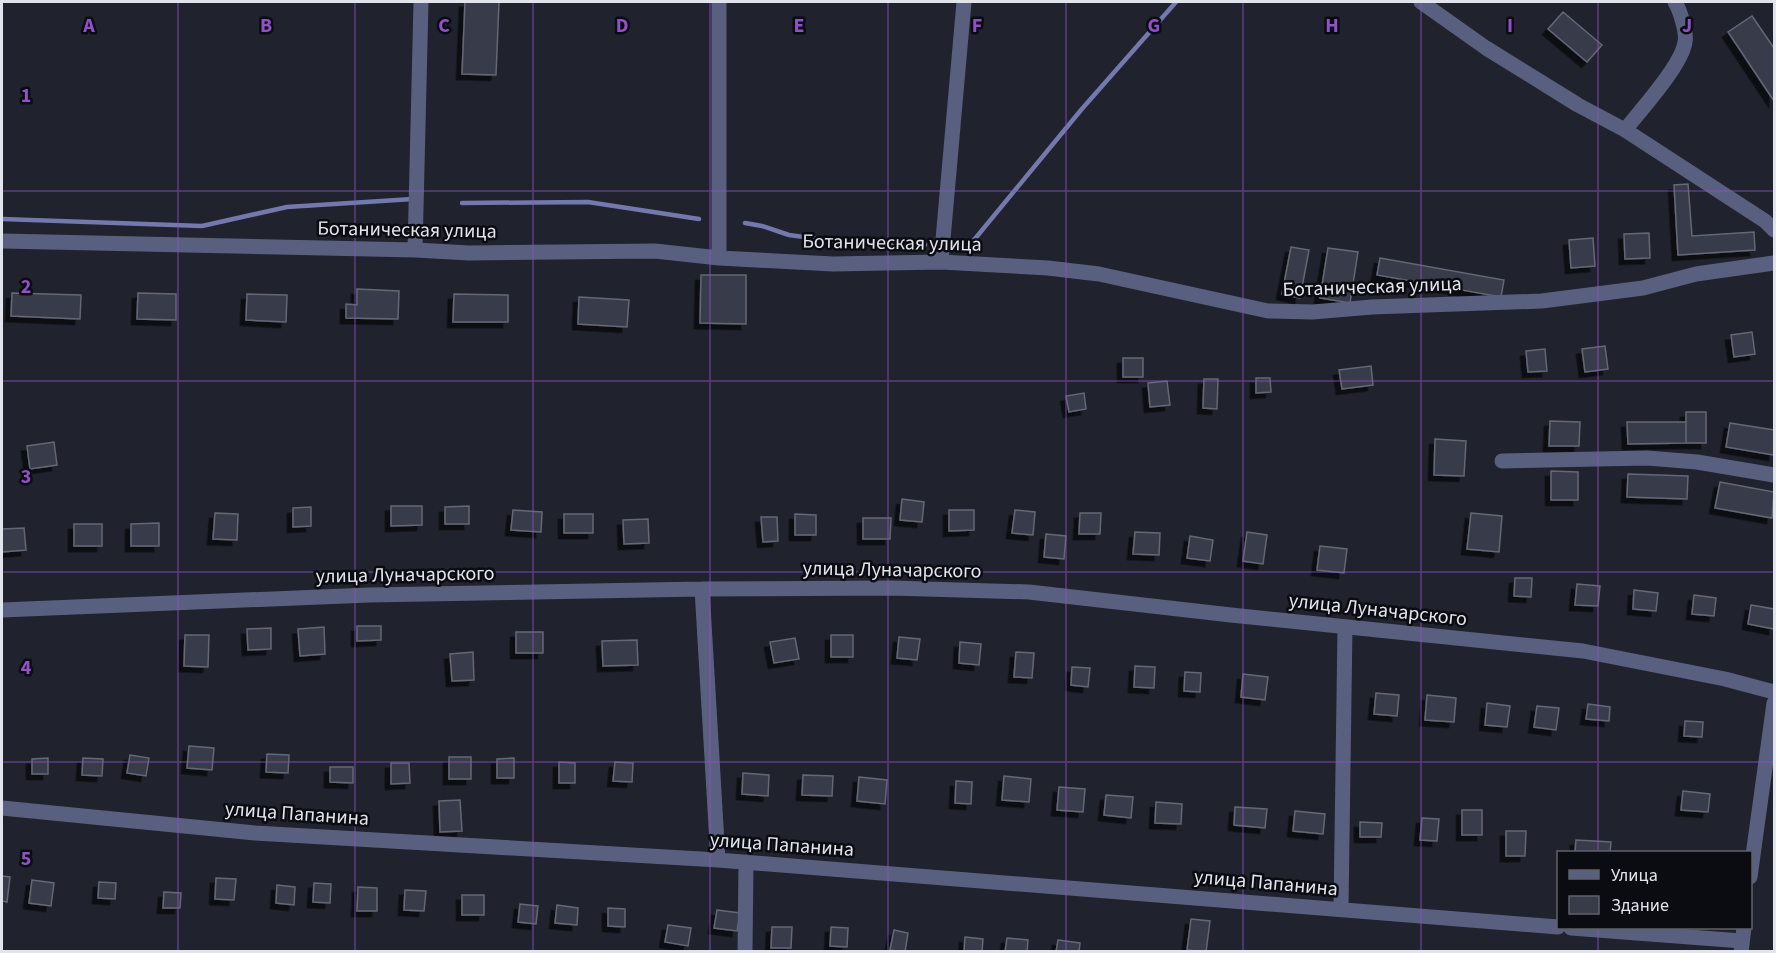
<svg xmlns="http://www.w3.org/2000/svg" width="1776" height="953" viewBox="0 0 1776 953" font-family="'Source Sans 3',sans-serif">
	<defs>
		<filter id="shadow"><feDropShadow dx="-5.5" dy="5.5" stdDeviation="0" flood-color="#0009"/></filter>
	</defs>
	<rect width="100%" height="100%" fill="#20222e"/>
	<g fill="none" stroke-linecap="round" stroke-linejoin="round">
		<path stroke="#7379ac" stroke-width="4.5" d="M462 203 588 202 699 219
			M2 219 202 226 287 207 413 199
			M745 223 762 226 789 235 834 241 925 245
			M974 240 1081 110 1176 2"/>
	</g>
	<path fill="#383b48" stroke="#646775" stroke-width="1.5" filter="url(#shadow)" d="M465 2H499L496 75 462 74Z
		M1563 12 1602 45 1587 62 1548 29Z
		M1752 16 1774 48V101L1728 32Z
		M1688 184 1692 236 1754 232 1755 250 1678 255 1674 185Z
		M1649 233 1650 258 1625 259 1624 234Z
		M1593 238 1595 266 1571 268 1569 240Z
		M1291 247 1309 250 1300 298 1282 294Z
		M1328 248 1358 252 1350 303 1320 298Z
		M1380 258 1504 280 1501 297 1377 275Z
		M701 275H746V324L700 323Z
		M357 289 399 291 398 319 346 318V304L357 305Z
		M12 293 81 295 80 319 11 316Z
		M138 293 176 294V320L137 319Z
		M247 294 287 295 286 322 246 320Z
		M454 294 508 295V322H453Z
		M579 297 629 300 627 327 578 324Z
		M1752 332 1755 354 1734 357 1731 335Z
		M1605 346 1608 369 1585 372 1582 349Z
		M1545 349 1547 371 1528 372 1526 351Z
		M1123 358H1143V377H1123Z
		M1371 366 1373 385 1342 389 1339 370Z
		M1256 378H1270L1271 392 1256 393Z
		M1204 379H1218L1217 409 1203 408Z
		M1167 381 1170 405 1150 407 1148 383Z
		M1084 393 1086 409 1069 412 1066 396Z
		M1686 412H1706V443H1686Z
		M1550 421 1580 422 1579 446H1549Z
		M1627 422H1686V443L1628 444Z
		M1730 423 1774 430V455L1726 447Z
		M1435 439 1466 441 1464 476 1434 475Z
		M54 442 57 465 30 469 27 446Z
		M1551 471 1578 472V500H1551Z
		M1628 474 1688 476 1687 499 1627 497Z
		M1720 482 1774 492 1772 518 1715 508Z
		M902 499 924 502 922 522 900 520Z
		M391 506H422V525L391 526Z
		M469 506V524H445V507Z
		M311 507V526L293 527V508Z
		M513 510 542 512 541 532 511 530Z
		M949 510H974V530L949 531Z
		M1015 510 1035 512 1033 535 1012 533Z
		M215 513 238 514 237 540 213 539Z
		M1080 513H1101L1100 534H1079Z
		M1471 513 1502 516 1499 552 1467 549Z
		M564 514H593V533H564Z
		M795 514 816 515V535H795Z
		M761 517H777L778 541 763 542Z
		M863 518H891L890 539H863Z
		M648 519 649 543 624 544 623 520Z
		M159 523V546H131V524Z
		M74 524H102V546H74Z
		M24 528 26 550 2 552V529Z
		M1135 532 1160 533 1159 555 1133 554Z
		M1247 532 1267 535 1263 564 1243 561Z
		M1046 534 1066 536 1064 559 1044 557Z
		M1190 536 1213 540 1210 561 1187 558Z
		M1320 546 1347 549 1344 573 1317 570Z
		M1515 578H1532L1531 597 1514 596Z
		M1577 584 1600 586 1598 606 1575 605Z
		M1634 590 1658 593 1656 611 1633 609Z
		M1694 595 1716 598 1714 616 1692 614Z
		M1751 605 1774 609V629L1748 624Z
		M357 626H381V640L357 641Z
		M324 627 325 654 300 656 298 629Z
		M271 628V649L248 650 247 629Z
		M516 632H543V653H516Z
		M185 635H209L208 667 184 666Z
		M831 635H853V657H831Z
		M899 637 920 639 917 660 897 658Z
		M795 638 799 659 774 663 770 642Z
		M637 640 638 665 603 666 602 641Z
		M960 642 981 644 979 665 959 663Z
		M473 652 474 680 452 681 450 654Z
		M1016 652 1034 653 1032 678 1014 677Z
		M1135 666 1155 667 1154 688 1134 687Z
		M1072 667 1090 668 1088 687 1071 685Z
		M1185 672 1201 673 1200 692 1184 691Z
		M1243 674 1268 677 1265 700 1241 697Z
		M1376 693 1399 695 1397 716 1374 714Z
		M1427 695 1456 698 1454 722 1425 720Z
		M1487 703 1510 706 1507 727 1485 725Z
		M1588 704 1610 707 1609 721 1586 719Z
		M1537 706 1559 708 1556 730 1534 727Z
		M1685 721 1703 722 1702 737 1684 736Z
		M189 746 214 748 212 770 187 768Z
		M267 754 289 755 288 773 266 772Z
		M130 755 149 758 146 776 127 773Z
		M449 757H471V779H449Z
		M48 758V774H32V759Z
		M83 758 103 759 102 776 82 775Z
		M514 758V778H497V759Z
		M559 762 575 763V783H559Z
		M615 762 633 763 632 782 613 781Z
		M391 763H409L410 783 391 784Z
		M330 767H353V783L330 782Z
		M743 773 769 775 768 796 742 794Z
		M803 775 833 776 832 796 802 795Z
		M1004 776 1031 779 1029 802 1002 800Z
		M859 777 887 780 885 804 857 801Z
		M956 781 972 782 971 804 955 803Z
		M1059 787 1085 789 1083 812 1057 810Z
		M1683 791 1710 794 1708 812 1681 810Z
		M1106 795 1133 797 1131 818 1104 815Z
		M460 800 462 831 440 832 439 801Z
		M1156 802 1182 804 1181 824 1155 823Z
		M1235 807 1267 809 1265 828 1234 825Z
		M1462 810H1482V835H1462Z
		M1295 811 1325 814 1323 834 1293 831Z
		M1422 818 1439 819 1437 841 1420 840Z
		M1360 822 1382 823 1381 837H1360Z
		M1506 831H1526L1525 856H1506Z
		M1576 840 1611 842 1610 852H1575Z
		M2 876 10 877 7 902 2 901Z
		M216 878 236 879 234 900 215 899Z
		M32 880 54 883 51 906 29 903Z
		M99 882 116 883 115 899 98 898Z
		M314 883 331 884 330 903 313 902Z
		M277 885 295 887 294 905 276 903Z
		M358 887 377 888V911H357Z
		M405 890 426 891 424 911 404 910Z
		M164 892 181 893 180 908H163Z
		M462 895H484V915H462Z
		M520 904 538 906 536 924 518 922Z
		M557 905 578 908 577 925 555 923Z
		M608 908 625 909V927L608 926Z
		M717 910 740 913 737 931 714 928Z
		M1191 919 1210 921 1206 952 1187 950Z
		M668 925 691 928 688 946 665 942Z
		M772 927H792L791 948H771Z
		M831 927 848 928 847 947 830 946Z
		M894 930 908 933 905 952 890 950Z
		M965 937 983 939 982 952H964Z
		M1007 938 1028 940 1027 952H1005Z
		M1058 940 1080 943 1079 952H1056Z"/>
	<g fill="none" stroke-linecap="round" stroke-linejoin="round">
		<path stroke="#595f7e" stroke-width="15" d="M719 2V258
			M1421 2 1486 48 1578 105 1625 130 1765 221 1774 230
			M1625 130C1640 111 1682 65 1685 42 1687 33 1680 10 1675 2
			M2 241 415 250 469 253 655 251 719 258 833 264 941 262 1048 268 1099 274 1268 311 1313 312 1372 307 1542 301 1643 288 1696 274 1774 263
			M415 250 421 2
			M941 262 964 2
			M1502 461 1647 458 1697 462 1774 475
			M702 589 718 860
			M2 610 369 595 702 589 892 588 1029 592 1231 615 1583 651 1725 679 1774 692
			M2 808 255 833 718 860 1558 927
			M1750 877 1774 703
			M1341 909 1345 627
			M1571 928 1742 941
			M745 952 746 862
			M1741 952 1744 928"/>
	</g>
	<path fill="none" stroke="#9051c8" stroke-width="1.5" stroke-opacity="0.55" d="M178 2V952M355 2V952M533 2V952M710 2V952M888 2V952M1066 2V952M1243 2V952M1421 2V952M1598 2V852M2 191H1774M2 381H1774M2 572H1774M2 762H1774M1598 928V952"/>
	<g text-anchor="middle" stroke-width="5" stroke-linejoin="round" paint-order="stroke">
		<g font-size="20" fill="#e2e4ec" stroke="#0b0c11">
			<text transform="translate(407 229) rotate(1)" y="7">Ботаническая улица</text>
			<text transform="translate(892 242) rotate(1)" y="7">Ботаническая улица</text>
			<text transform="translate(1372 286) rotate(-2)" y="7">Ботаническая улица</text>
			<text transform="translate(892 569) rotate(1)" y="7">улица Луначарского</text>
			<text transform="translate(405 574) rotate(-1)" y="7">улица Луначарского</text>
			<text transform="translate(1378 609) rotate(6)" y="7">улица Луначарского</text>
			<text transform="translate(297 813) rotate(4)" y="7">улица Папанина</text>
			<text transform="translate(782 844) rotate(4)" y="7">улица Папанина</text>
			<text transform="translate(1266 882) rotate(5)" y="7">улица Папанина</text>
		</g>
	</g>
	<g font-size="20" text-anchor="middle" font-weight="bold" fill="#9051c8" stroke="#0b0c11" stroke-width="5" stroke-linejoin="round" paint-order="stroke">
		<text x="89" y="32">A</text>
		<text x="266" y="32">B</text>
		<text x="444" y="32">C</text>
		<text x="622" y="32">D</text>
		<text x="799" y="32">E</text>
		<text x="977" y="32">F</text>
		<text x="1154" y="32">G</text>
		<text x="1332" y="32">H</text>
		<text x="1510" y="32">I</text>
		<text x="1687" y="32">J</text>
		<text x="26" y="102">1</text>
		<text x="26" y="293">2</text>
		<text x="26" y="483">3</text>
		<text x="26" y="674">4</text>
		<text x="26" y="865">5</text>
	</g>
	<rect width="1776" height="953" fill="none" stroke="#e2e4ec" stroke-width="6"/>
	<rect x="1557" y="851" width="195" height="78" fill="#0b0c11" stroke="#616269" stroke-width="1.5"/>
	<rect x="1569" y="870" width="30" height="9" fill="#595f7e" stroke="#616269" stroke-width="1.5"/>
	<text x="1611" y="881" font-size="18" fill="#e2e4ec">Улица</text>
	<rect x="1569" y="896" width="30" height="18" fill="#383b48" stroke="#616269" stroke-width="1.5"/>
	<text x="1611" y="911" font-size="18" fill="#e2e4ec">Здание</text>
</svg>
